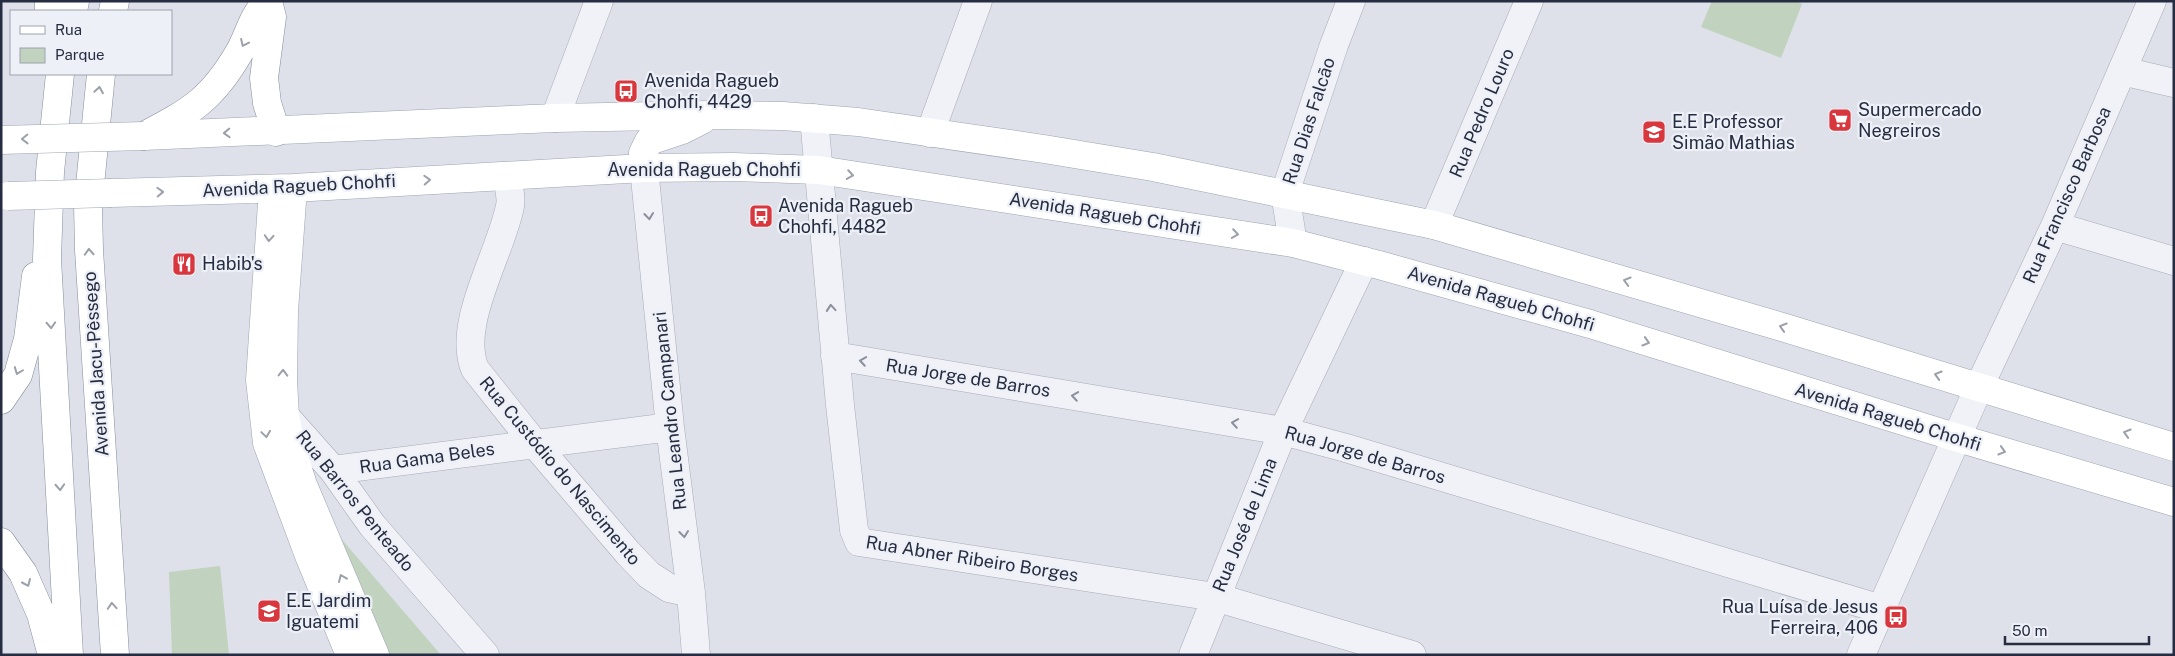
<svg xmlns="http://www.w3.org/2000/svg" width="2175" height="656" viewBox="0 0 2175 656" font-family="'Public Sans',sans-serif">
	<rect width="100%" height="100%" fill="#dee1e9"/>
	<path fill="#c1d3be" d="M1712 1H1796L1802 4 1781 58 1701 27Z
		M338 535 441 655H387Z
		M220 566 229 655H172L169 572Z"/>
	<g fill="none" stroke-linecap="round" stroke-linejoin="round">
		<g stroke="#a7abb7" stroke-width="29">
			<path id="minor" d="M2122 71 2174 83
				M555 118 599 1
				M814 118 840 405 854 530 859 542 1215 597 1412 655
				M930 133 978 1
				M644 168 670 427 691 593 696 655
				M507 176C508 185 512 197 510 206 501 253 456 324 475 369L534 443 628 553 649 575 669 588 691 593
				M1434 225 1529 1
				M2055 226 2174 261
				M1293 243 1285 193 1334 45 1351 1
				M835 356 1283 431 1346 448 1881 609
				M285 416 333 470 372 525 485 655
				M333 470 670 427
				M1193 655 1283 431 1364 261
				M1861 655 1979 387 2055 226 2152 1"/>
		</g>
		<g stroke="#9ca3b5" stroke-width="29">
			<path id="major" d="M144 136 555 118 710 115 783 116 858 122 1044 149 1153 167 1434 225 1782 327 2174 447
				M644 168 643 153 649 141 682 130 702 120
				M293 188 284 311 283 381 285 416 293 454 303 485 375 655
				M273 189 260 380 267 443 310 558 350 655
				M111 193 293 188 644 168 733 167 819 170 1293 243 1379 265 1590 324 1958 438 2174 502"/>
		</g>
		<g stroke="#848ca0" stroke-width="29">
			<path id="highway" d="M268 1 272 17 264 78 267 103 276 132
				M49 11V1
				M73 11 75 1
				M113 11 115 1
				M60 74 50 172 47 259 69 655
				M101 74 88 205 89 250 115 655
				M144 136C191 111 212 100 240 51 250 32 252 18 267 1
				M1 400 18 375 28 339 36 276
				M1 542 23 573 41 614 52 655"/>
		</g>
		<use href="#minor" stroke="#f1f2f7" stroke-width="28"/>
		<use href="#major" stroke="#fff" stroke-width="28"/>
		<use href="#highway" stroke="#fff" stroke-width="28"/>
		<g stroke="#9ca3b5" stroke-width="29" stroke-linecap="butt">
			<path id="major-bridge" d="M1 140 144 136
				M8 196 111 193"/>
		</g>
		<use href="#major-bridge" stroke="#fff" stroke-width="28"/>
	</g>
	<defs><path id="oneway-chevron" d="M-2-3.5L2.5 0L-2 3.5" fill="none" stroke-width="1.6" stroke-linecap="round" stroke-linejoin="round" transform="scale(1.25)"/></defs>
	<g stroke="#9da0aa">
		<use href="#oneway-chevron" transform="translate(244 43) rotate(115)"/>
		<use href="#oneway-chevron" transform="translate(99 90) rotate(-81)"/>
		<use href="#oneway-chevron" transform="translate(227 133) rotate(178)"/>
		<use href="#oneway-chevron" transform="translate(25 139) rotate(179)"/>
		<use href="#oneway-chevron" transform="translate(850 175) rotate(9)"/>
		<use href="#oneway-chevron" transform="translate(427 180) rotate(-3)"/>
		<use href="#oneway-chevron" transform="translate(160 192) rotate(-2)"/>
		<use href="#oneway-chevron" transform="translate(1235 234) rotate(9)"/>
		<use href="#oneway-chevron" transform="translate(269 238) rotate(94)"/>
		<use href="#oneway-chevron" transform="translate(89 252) rotate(-93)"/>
		<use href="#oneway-chevron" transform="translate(1627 281) rotate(-164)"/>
		<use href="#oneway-chevron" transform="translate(51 325) rotate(87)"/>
		<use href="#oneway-chevron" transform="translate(1783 327) rotate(-163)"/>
		<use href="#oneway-chevron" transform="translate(1646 342) rotate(17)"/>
		<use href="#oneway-chevron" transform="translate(18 371) rotate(111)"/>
		<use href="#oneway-chevron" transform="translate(283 373) rotate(-89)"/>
		<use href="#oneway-chevron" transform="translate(1938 375) rotate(-163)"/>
		<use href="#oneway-chevron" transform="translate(2127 433) rotate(-163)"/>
		<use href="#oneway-chevron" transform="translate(266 434) rotate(82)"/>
		<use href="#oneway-chevron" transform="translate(2002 451) rotate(17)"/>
		<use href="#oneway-chevron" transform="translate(60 487) rotate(87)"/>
		<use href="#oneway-chevron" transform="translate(342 578) rotate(-113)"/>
		<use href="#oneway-chevron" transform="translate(27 583) rotate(66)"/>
		<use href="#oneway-chevron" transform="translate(112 606) rotate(-94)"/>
	</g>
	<g stroke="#8c8f9c">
		<use href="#oneway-chevron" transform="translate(649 216) rotate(84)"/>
		<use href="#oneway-chevron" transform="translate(831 308) rotate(-95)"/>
		<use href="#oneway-chevron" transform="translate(863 361) rotate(-171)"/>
		<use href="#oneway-chevron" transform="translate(1075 396) rotate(-171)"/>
		<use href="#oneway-chevron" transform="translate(1235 423) rotate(-171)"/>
		<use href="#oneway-chevron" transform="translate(684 534) rotate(83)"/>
	</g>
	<defs>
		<g id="bus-square" transform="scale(1.25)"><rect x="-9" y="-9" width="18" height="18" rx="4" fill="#d9373e" stroke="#edf0f6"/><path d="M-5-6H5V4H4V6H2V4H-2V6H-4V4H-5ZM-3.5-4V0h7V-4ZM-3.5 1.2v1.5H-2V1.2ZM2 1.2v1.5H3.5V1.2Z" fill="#fff"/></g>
		<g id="supermarket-square" transform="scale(1.25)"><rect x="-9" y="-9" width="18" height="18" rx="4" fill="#d9373e" stroke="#edf0f6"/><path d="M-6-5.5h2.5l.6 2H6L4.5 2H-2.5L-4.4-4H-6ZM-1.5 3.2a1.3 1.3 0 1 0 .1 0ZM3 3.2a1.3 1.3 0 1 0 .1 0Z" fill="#fff"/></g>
		<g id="school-square" transform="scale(1.25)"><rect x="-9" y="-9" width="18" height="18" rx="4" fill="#d9373e" stroke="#edf0f6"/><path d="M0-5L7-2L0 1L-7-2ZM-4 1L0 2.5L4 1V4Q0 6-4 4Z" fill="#fff"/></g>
		<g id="restaurant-square" transform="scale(1.25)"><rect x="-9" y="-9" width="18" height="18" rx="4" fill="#d9373e" stroke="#edf0f6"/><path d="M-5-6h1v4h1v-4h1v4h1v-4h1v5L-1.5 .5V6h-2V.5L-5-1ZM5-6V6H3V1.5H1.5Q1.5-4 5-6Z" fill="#fff"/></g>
	</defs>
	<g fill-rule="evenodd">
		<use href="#bus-square" x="626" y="91"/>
		<use href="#supermarket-square" x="1840" y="120"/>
		<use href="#school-square" x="1654" y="132"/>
		<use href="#bus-square" x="761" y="216"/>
		<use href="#restaurant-square" x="184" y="264"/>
		<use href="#school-square" x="269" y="611"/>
		<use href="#bus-square" x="1896" y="617"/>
	</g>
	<g text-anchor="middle" stroke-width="4.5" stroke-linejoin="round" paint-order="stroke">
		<g font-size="18" fill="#262c41" stroke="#edf0f6" text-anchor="start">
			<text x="644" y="87">Avenida Ragueb<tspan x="644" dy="21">Chohfi, 4429</tspan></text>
			<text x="1858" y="116">Supermercado<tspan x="1858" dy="21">Negreiros</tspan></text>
			<text x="1672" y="128">E.E Professor<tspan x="1672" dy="21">Simão Mathias</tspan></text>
			<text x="778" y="212">Avenida Ragueb<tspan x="778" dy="21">Chohfi, 4482</tspan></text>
			<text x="202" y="270">Habib's</text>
			<text x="286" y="607">E.E Jardim<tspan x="286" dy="21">Iguatemi</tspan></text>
			<text x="1878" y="613" text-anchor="end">Rua Luísa de Jesus<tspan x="1878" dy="21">Ferreira, 406</tspan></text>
		</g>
		<g font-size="18" fill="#262c41" stroke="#edf0f6">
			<text transform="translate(1482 113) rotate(-67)" y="6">Rua Pedro Louro</text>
			<text transform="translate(1309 121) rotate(-72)" y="6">Rua Dias Falcão</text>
			<text x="704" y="176">Avenida Ragueb Chohfi</text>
			<text transform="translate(299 186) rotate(-3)" y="6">Avenida Ragueb Chohfi</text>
			<text transform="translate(2067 195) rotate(-66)" y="6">Rua Francisco Barbosa</text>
			<text transform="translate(1105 214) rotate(9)" y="6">Avenida Ragueb Chohfi</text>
			<text transform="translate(1501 299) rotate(16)" y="6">Avenida Ragueb Chohfi</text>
			<text transform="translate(96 364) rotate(-94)" y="6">Avenida Jacu-Pêssego</text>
			<text transform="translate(968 378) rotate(9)" y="6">Rua Jorge de Barros</text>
			<text transform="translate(670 411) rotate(-96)" y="6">Rua Leandro Campanari</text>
			<text transform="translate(1888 417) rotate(17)" y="6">Avenida Ragueb Chohfi</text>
			<text transform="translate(1365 455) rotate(16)" y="6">Rua Jorge de Barros</text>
			<text transform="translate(427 458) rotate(-8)" y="6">Rua Gama Beles</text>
			<text transform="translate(560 471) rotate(50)" y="6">Rua Custódio do Nascimento</text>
			<text transform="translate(355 501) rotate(51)" y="6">Rua Barros Penteado</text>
			<text transform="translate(1245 525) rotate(-68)" y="6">Rua José de Lima</text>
			<text transform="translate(972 559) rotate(9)" y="6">Rua Abner Ribeiro Borges</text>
		</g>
	</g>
	<rect width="2175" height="656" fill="none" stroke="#262c41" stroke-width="5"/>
	<rect x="10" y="10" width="162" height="65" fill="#edf0f6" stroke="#9da2ae"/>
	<rect x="20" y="26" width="25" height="8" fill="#ffffff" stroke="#9da2ae"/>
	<text x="55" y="35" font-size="15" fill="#262c41">Rua</text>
	<rect x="20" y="48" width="25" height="15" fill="#c1d3be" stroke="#9da2ae"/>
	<text x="55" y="60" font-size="15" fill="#262c41">Parque</text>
	<path d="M2005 636v8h144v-8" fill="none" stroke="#262c41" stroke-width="2.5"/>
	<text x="2012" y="636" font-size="15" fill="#262c41" stroke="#edf0f6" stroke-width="4" paint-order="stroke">50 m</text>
</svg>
